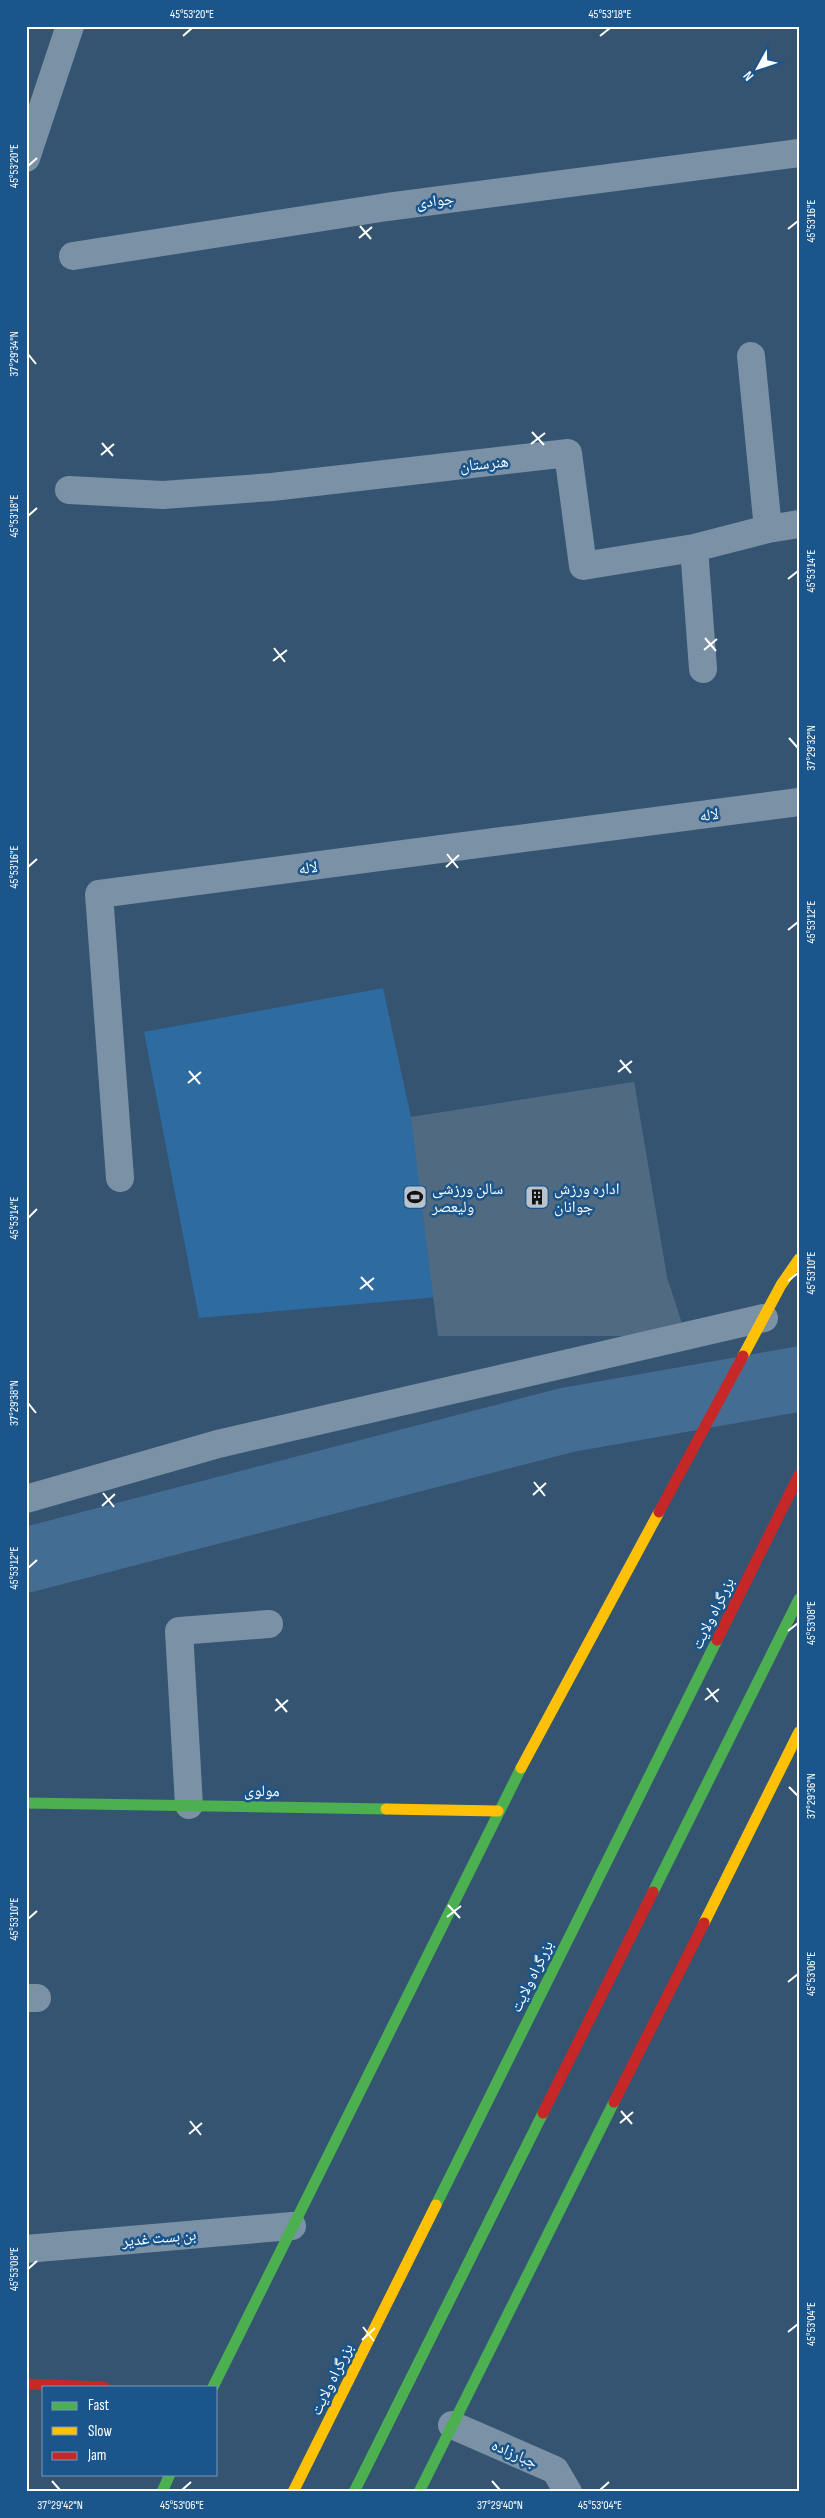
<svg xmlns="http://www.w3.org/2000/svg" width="825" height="2518" viewBox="0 0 825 2518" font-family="'Sofia Sans Condensed','Noto Naskh Arabic',sans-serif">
	<rect width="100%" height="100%" fill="#345471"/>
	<path fill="#2d6ba1" d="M383 988 411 1117 634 1082 667 1277 199 1318 144 1032Z"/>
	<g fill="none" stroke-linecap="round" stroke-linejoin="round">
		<path stroke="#446d94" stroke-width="65" d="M26 1560 567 1420 799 1379"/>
	</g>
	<path fill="#506a81" d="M634 1082 667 1277 686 1336H438L411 1117Z"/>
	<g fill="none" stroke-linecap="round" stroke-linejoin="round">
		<path stroke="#7b91a5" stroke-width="28" d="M26 158 70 26
			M73 256 387 207 799 153
			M751 356 768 529
			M69 490 163 495 272 487 568 453 583 566 694 548 768 529 799 524
			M694 548 703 669
			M120 1178 99 894 799 802
			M26 1499 218 1444 764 1318
			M189 1805 179 1631 269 1624
			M26 1998H37
			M26 2249 292 2226
			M452 2425 555 2470 568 2492"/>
		<path stroke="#4caf50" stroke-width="11" d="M26 1803 386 1809
			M653 1892 799 1599
			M436 2205 717 1640
			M213 2387 521 1768
			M162 2492 170 2474
			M354 2492 543 2113
			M419 2492 614 2102"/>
		<path stroke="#ffc107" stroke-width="11" d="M743 1356 781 1285 799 1259
			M521 1768 659 1512
			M386 1809 498 1811
			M704 1923 799 1732
			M293 2492 436 2205"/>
		<path stroke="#c62828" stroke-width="11" d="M659 1512 743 1356
			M717 1640 799 1475
			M614 2102 704 1923
			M543 2113 653 1892
			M26 2384 104 2387"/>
	</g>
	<path fill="none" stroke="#fff" stroke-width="2" d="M183 36 192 28M600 36 610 28M28 166 37 158M360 226 371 239M788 229 798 221M359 238 372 227M28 354 36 364M532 432 544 445M102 443 113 456M531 444 545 433M101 455 114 444M28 516 37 508M788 579 798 571M705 638 716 651M274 648 285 662M704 650 717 639M273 661 287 650M789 738 798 748M447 854 458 868M28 867 37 859M446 867 459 855M788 930 798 922M620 1060 631 1073M189 1071 200 1084M618 1072 632 1061M188 1083 201 1072M28 1218 37 1209M361 1277 373 1290M788 1281 798 1273M360 1289 374 1278M28 1403 36 1413M534 1482 545 1496M103 1493 114 1507M533 1495 546 1483M102 1506 115 1494M28 1568 37 1560M788 1631 798 1623M707 1688 718 1702M276 1699 287 1712M705 1700 719 1689M275 1711 288 1700M789 1787 798 1796M448 1905 460 1918M447 1917 461 1906M28 1919 37 1911M788 1982 798 1974M621 2111 632 2124M190 2121 201 2135M620 2123 633 2112M189 2134 202 2123M28 2269 37 2261M363 2327 374 2341M788 2332 798 2324M362 2340 375 2328M52 2481 60 2490M492 2481 500 2490M182 2490 191 2482M600 2490 609 2482"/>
	<defs>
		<g id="stadium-square" transform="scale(1.25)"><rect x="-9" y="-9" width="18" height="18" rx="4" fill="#b8c3cd" stroke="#1a558b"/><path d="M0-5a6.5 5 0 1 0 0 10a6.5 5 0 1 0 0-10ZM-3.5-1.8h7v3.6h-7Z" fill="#111"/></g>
		<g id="building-square" transform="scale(1.25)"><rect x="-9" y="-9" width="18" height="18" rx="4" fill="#b8c3cd" stroke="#1a558b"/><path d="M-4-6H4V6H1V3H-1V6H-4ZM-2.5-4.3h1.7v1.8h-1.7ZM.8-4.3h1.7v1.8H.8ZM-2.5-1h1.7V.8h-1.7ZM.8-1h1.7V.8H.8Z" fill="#111"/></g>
	</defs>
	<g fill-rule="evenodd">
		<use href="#stadium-square" x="415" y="1197"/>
		<use href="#building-square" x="537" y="1197"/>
	</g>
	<g text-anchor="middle" stroke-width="5" stroke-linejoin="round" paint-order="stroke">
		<g font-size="16" fill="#fff" stroke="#1a558b">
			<text transform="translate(435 200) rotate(-7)" y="6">جوادی</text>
			<text transform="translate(484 463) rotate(-6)" y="6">هنرستان</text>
			<text transform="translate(709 814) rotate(-7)" y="6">لاله</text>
			<text transform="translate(308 867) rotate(-7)" y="6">لاله</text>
			<text transform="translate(712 1613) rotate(-64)" y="6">بزرگراه ولایت</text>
			<text transform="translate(262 1790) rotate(1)" y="6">مولوی</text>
			<text transform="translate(531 1976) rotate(-64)" y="6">بزرگراه ولایت</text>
			<text transform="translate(159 2237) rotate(-5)" y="6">بن بست غدیر</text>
			<text transform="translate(331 2379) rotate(-64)" y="6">بزرگراه ولایت</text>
			<text transform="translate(515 2453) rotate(24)" y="6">جبارزاده</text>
		</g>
		<g font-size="16" fill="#fff" stroke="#1a558b" text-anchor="start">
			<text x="432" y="1194">سالن ورزشی<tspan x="432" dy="18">ولیعصر</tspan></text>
			<text x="554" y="1194">اداره ورزش<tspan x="554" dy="18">جوانان</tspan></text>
		</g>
	</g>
	<rect width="825" height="2518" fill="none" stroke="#1a558b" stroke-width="55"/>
	<rect x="42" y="2386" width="175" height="90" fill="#1a558b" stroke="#7699b9"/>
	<rect x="52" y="2402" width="25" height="8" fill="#4caf50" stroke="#7699b9"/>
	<text x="88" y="2410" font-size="15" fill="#ffffff">Fast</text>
	<rect x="52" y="2427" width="25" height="8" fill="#ffc107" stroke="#7699b9"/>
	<text x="88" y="2436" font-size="15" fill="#ffffff">Slow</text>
	<rect x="52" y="2452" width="25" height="8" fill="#c62828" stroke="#7699b9"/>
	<text x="88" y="2460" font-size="15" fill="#ffffff">Jam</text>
	<g transform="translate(758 68) rotate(230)" stroke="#1a558b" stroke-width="4" paint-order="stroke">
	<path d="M0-4L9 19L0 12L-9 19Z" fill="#ffffff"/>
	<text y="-8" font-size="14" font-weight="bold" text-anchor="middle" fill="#ffffff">N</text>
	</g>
	<rect x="28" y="28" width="770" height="2462" fill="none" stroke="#fff" stroke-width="2"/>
	<g font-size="12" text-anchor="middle" fill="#fff">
		<text x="192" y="18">45°53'20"E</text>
		<text x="610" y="18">45°53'18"E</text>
		<text transform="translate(14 166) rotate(-90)" y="4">45°53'20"E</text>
		<text transform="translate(811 221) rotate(-90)" y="4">45°53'16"E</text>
		<text transform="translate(14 354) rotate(-90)" y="4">37°29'34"N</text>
		<text transform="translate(14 516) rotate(-90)" y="4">45°53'18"E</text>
		<text transform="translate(811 571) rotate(-90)" y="4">45°53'14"E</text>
		<text transform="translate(811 748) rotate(-90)" y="4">37°29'32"N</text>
		<text transform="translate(14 867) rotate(-90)" y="4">45°53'16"E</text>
		<text transform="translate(811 922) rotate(-90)" y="4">45°53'12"E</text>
		<text transform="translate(14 1218) rotate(-90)" y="4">45°53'14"E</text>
		<text transform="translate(811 1273) rotate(-90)" y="4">45°53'10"E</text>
		<text transform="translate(14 1403) rotate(-90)" y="4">37°29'38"N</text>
		<text transform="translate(14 1568) rotate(-90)" y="4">45°53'12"E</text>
		<text transform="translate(811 1623) rotate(-90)" y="4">45°53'08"E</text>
		<text transform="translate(811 1796) rotate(-90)" y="4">37°29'36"N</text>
		<text transform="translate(14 1919) rotate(-90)" y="4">45°53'10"E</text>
		<text transform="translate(811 1974) rotate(-90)" y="4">45°53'06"E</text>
		<text transform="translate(14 2269) rotate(-90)" y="4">45°53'08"E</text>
		<text transform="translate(811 2324) rotate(-90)" y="4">45°53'04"E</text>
		<text x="60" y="2509">37°29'42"N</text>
		<text x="182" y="2509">45°53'06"E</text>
		<text x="500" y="2509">37°29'40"N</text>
		<text x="600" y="2509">45°53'04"E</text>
	</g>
</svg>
